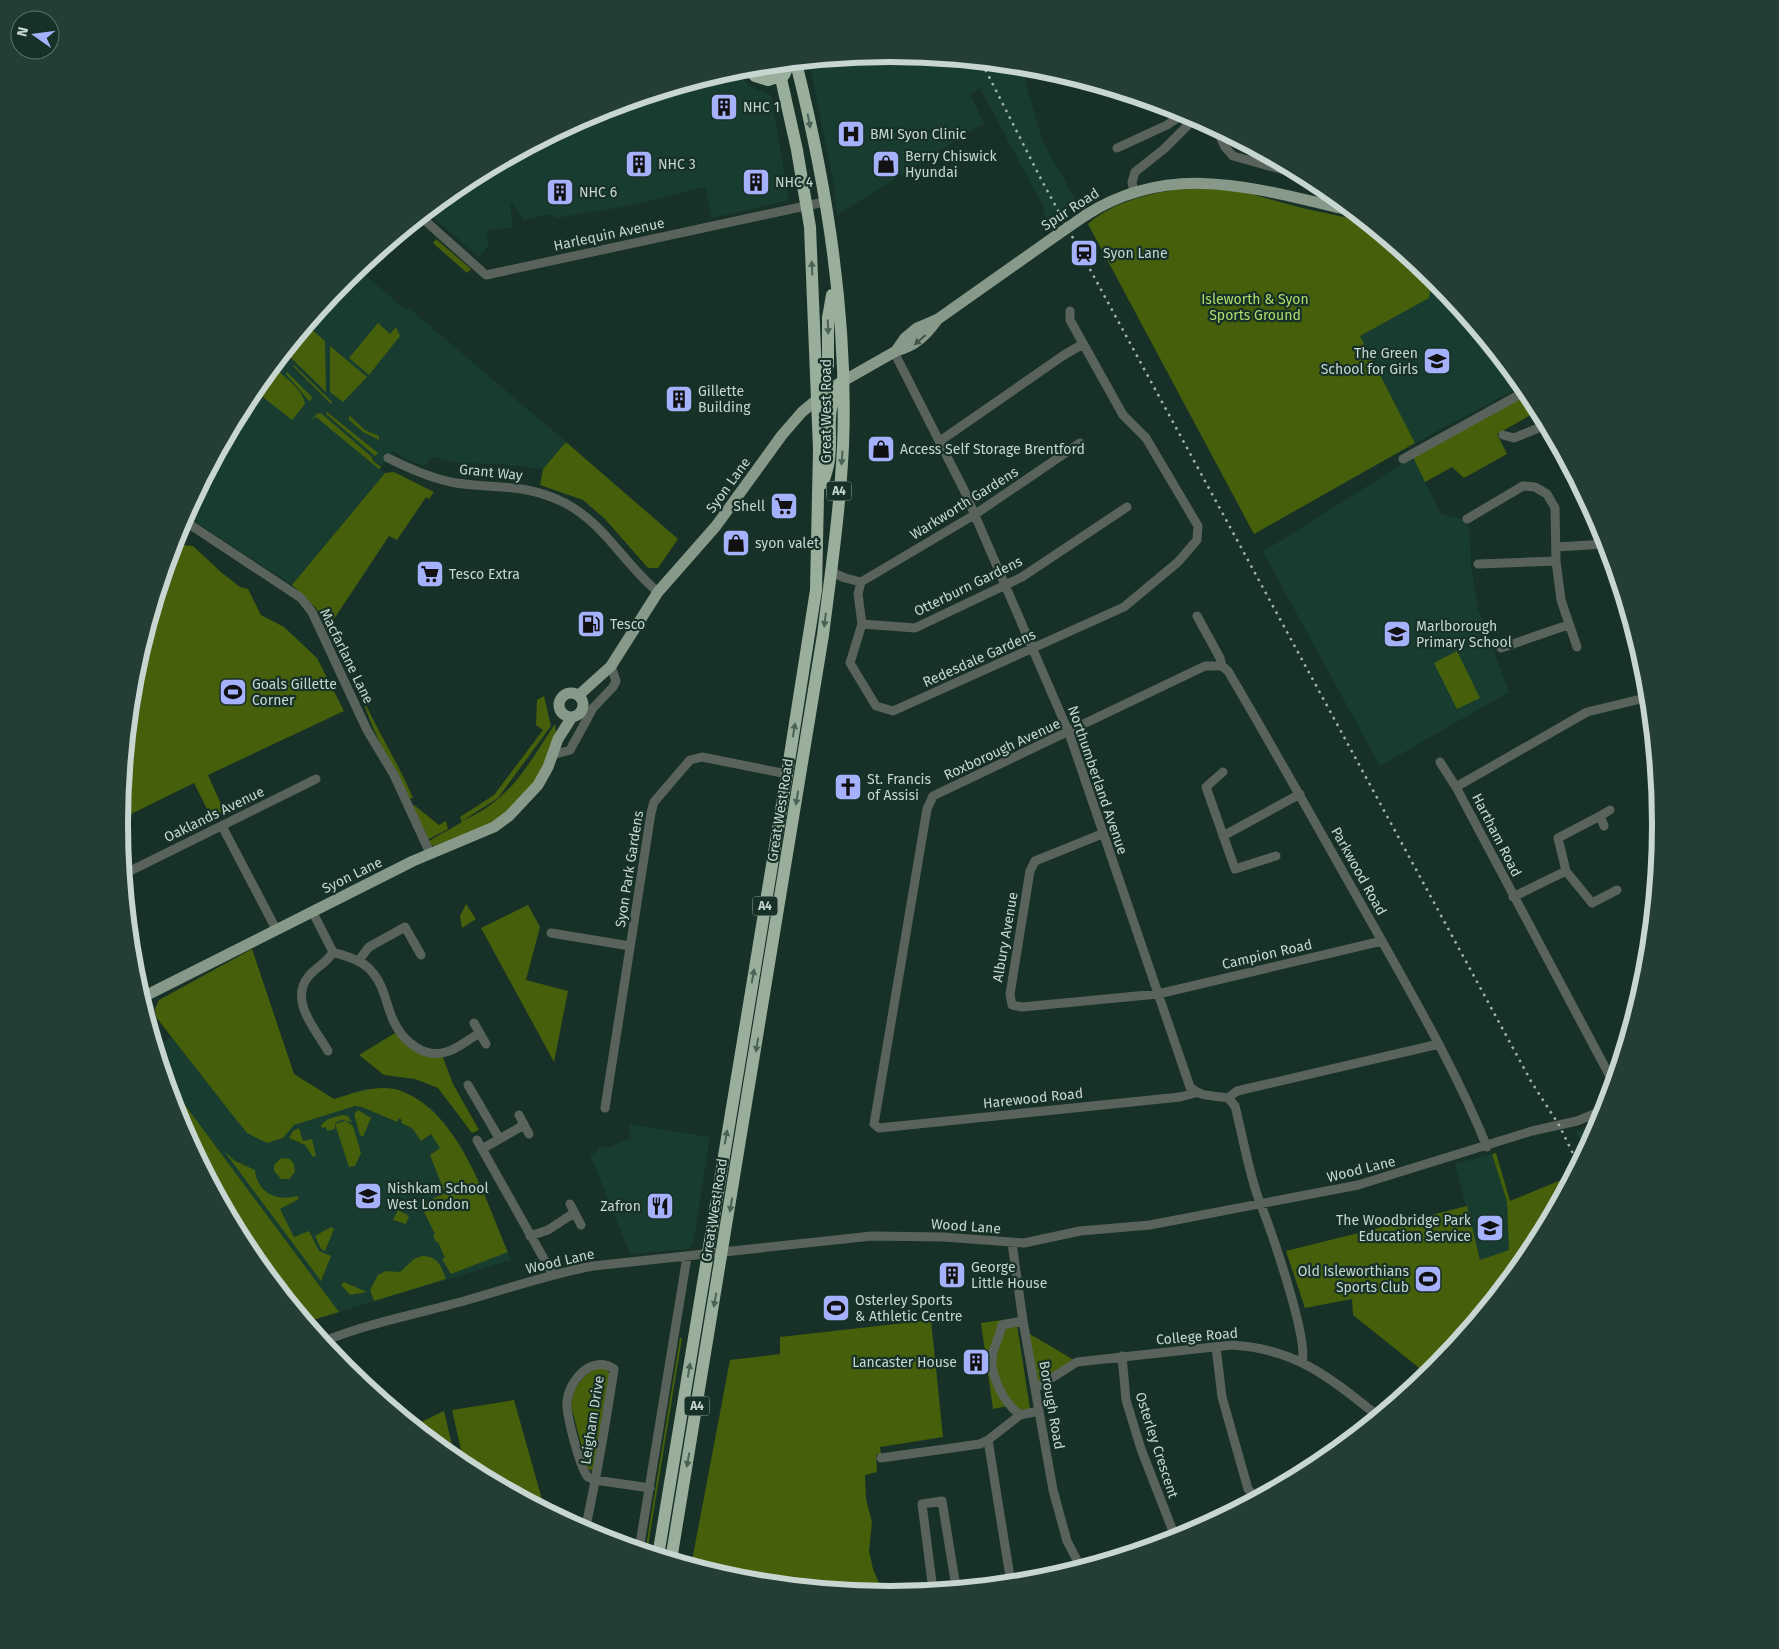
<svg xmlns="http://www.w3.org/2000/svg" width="1779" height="1649" viewBox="0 0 1779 1649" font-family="'Fira Sans',sans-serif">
	<rect width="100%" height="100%" fill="#173128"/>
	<path fill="#183c30" d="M890 54 1021 67 1043 142 1079 206 1047 226 1043 206 980 88 970 94 984 123 837 215 833 180 809 62Z
		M732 71 753 88 771 95 789 200 712 218 705 187 634 205 556 218 551 214 523 220 513 203H510L513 227 486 231 489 245 479 257 427 212 462 183 595 112Z
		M385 247 363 273 406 310 409 308 566 442 543 469 503 464 460 463 432 457 424 466 402 457 393 451 380 469 385 473 292 585 191 519 174 542 178 529 249 396 345 279Z
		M1433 279 1522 386 1415 443 1359 336 1429 298Z
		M1413 457 1441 514 1465 520 1470 530 1471 566 1478 609 1509 692 1380 766 1263 552Z
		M164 1026 292 1075 315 1106 363 1089 400 1090 432 1108 464 1151 511 1260 339 1312 165 1078 155 1046 172 1037Z
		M1601 1120 1586 1149 1576 1132Z
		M629 1124 710 1137 693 1245 688 1249 630 1254 590 1155 597 1152 600 1146 607 1148 631 1138Z
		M1492 1154 1507 1202 1510 1250 1480 1260 1455 1164Z"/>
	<path fill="#455f0a" d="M1193 187 1232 189 1302 208 1363 221 1433 279 1429 298 1360 336 1415 443 1254 534 1088 224C1116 199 1157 192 1193 187Z
		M436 239 471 269 467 273 433 243Z
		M378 323 390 334 396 327 400 336 369 375 349 358Z
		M307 325 325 341 326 392 285 352Z
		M330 346 367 377 343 402 330 392Z
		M294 365 332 402 331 404 293 366Z
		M273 366C283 376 304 390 305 404L292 420 254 390Z
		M287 372 312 397 310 402 286 374Z
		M1528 393 1538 411 1497 434 1507 454 1464 478 1452 467 1425 482 1413 457Z
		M327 412 378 453 375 456 326 414Z
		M318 413 322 414 372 457 373 461 381 467 379 469 316 417 310 421Z
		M349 415 365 430 379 436V440L363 432 349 420Z
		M566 442 678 539 658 568H648L605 519 583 500 540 485 543 469Z
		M394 472 434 492 429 499 426 497 397 540 389 536 328 628 316 608 292 585 385 473Z
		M173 544 193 546 222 573 240 587 248 589 261 615 284 627 317 658 344 711 208 775 224 811 211 817 194 783 119 820 134 674Z
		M1457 651 1480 698 1457 709 1434 663Z
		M544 696 551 726 498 798 462 821C511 800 527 766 555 724 562 756 516 812 488 826 471 834 452 839 434 846L431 845 429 841 462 822 460 817 494 795 543 730 536 725 537 700Z
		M365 703C380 735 399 765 413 798L408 799C394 767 375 738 364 704Z
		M414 805 439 825 446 821 448 829 429 839 424 834 411 807Z
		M466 904 476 919 462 928 460 916Z
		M528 905 540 927 526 980 568 991 554 1062 481 928Z
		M252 949 294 1074 334 1099C354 1093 381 1083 401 1091 460 1113 485 1199 508 1252L451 1274 442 1259 445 1258 438 1242H436L433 1235 435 1234 424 1212 426 1211 423 1203 445 1193 430 1155 440 1148 431 1134 421 1141 412 1128 401 1123 402 1120 399 1118 397 1122 362 1107 355 1106 294 1125 283 1138 267 1143 247 1133 234 1117 156 1017 155 1009 159 1000Z
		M395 1033 409 1047 442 1055 453 1084 479 1130 472 1133 438 1088 415 1079 384 1075 359 1055Z
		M165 1078 339 1312 306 1322 248 1252 177 1119Z
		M358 1110 371 1118 363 1137 360 1135 354 1114Z
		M342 1115 348 1116 352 1122 342 1120 335 1123V1129L327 1131 326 1127 322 1128 321 1125 328 1119Z
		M346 1121 353 1126 361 1153 355 1166 349 1167 335 1124Z
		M299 1128 303 1141 312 1139 316 1156 313 1157 305 1145 289 1138 293 1131Z
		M224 1151 235 1161 255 1170C257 1192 276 1202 297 1196L299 1199 280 1209 294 1237 309 1231 319 1251 331 1256 321 1281Z
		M1496 1153 1510 1201 1571 1176 1530 1253 1428 1375 1353 1315 1352 1299 1305 1308 1286 1251 1467 1206 1480 1260 1509 1250 1507 1202 1492 1154Z
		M281 1158 290 1159 294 1164 295 1172 289 1179H281L274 1171V1165Z
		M398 1210 409 1216 406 1224 393 1220Z
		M331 1227 334 1229 325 1251 321 1249 315 1236Z
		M422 1256C438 1256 441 1266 446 1279L374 1301 370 1290 378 1275 386 1271 400 1272 414 1259Z
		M344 1282 367 1292 350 1295 341 1285Z
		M1016 1318 1030 1409 1020 1410 1013 1405 993 1409 981 1323Z
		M931 1320 943 1437 880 1447 881 1454 876 1455 877 1472 865 1475 866 1499 872 1522 869 1551 873 1569 884 1595 739 1580 691 1566 730 1360 780 1354V1337Z
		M1025 1331 1077 1362 1036 1388Z
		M680 1338H682L647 1552H645Z
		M596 1368 607 1369 610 1375 594 1471 588 1469 586 1464 571 1405C573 1388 581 1377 596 1368Z
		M514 1400 545 1510 465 1467 452 1410Z
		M444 1411 456 1461 413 1426Z"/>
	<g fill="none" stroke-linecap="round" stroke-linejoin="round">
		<path stroke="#5a635b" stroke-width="9" d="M1217 130 1225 147 1233 156 1302 175
			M1117 148 1167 125 1185 113
			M1134 193 1132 182 1135 172 1164 149 1195 118
			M421 217 486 275 824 202
			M894 352 964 490 1069 733 1190 1087C1201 1098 1214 1095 1228 1098L1235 1106C1243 1137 1248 1170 1259 1200 1270 1227 1309 1339 1302 1362
			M1503 435 1514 438 1546 425
			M940 441 1064 355 1083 344
			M388 458C410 469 432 479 456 483 497 489 525 483 565 503 605 524 624 564 658 592
			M1403 459 1526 391
			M1467 519 1523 486 1535 487 1547 494 1555 508 1556 561 1561 600 1577 647
			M183 520 301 598 312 612 367 730 394 775 430 853
			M1556 547 1606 544
			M1478 564 1556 561
			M831 572 845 578 861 582
			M861 582 858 594 862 624 850 663 876 706 893 711 1124 607 1178 562 1197 540 1198 526 1146 438 1123 415 1070 320V311
			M861 582 974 515 1080 443
			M1197 616 1220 658 1222 666 1228 671C1281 761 1331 851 1382 941 1420 1009 1458 1075 1487 1147
			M862 624 915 628 1022 577 1127 507
			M1501 648 1568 625
			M552 755 570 750 593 708 613 687 616 681 611 666
			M1440 762 1456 787
			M1223 772 1206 787 1235 869 1276 856
			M1600 816 1610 810
			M222 826 276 929
			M1102 834 1035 861 1030 871 1010 994 1012 1005 1022 1007 1158 994 1382 941
			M1223 836 1300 794
			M1566 871 1558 838 1600 816 1604 826
			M124 874 316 779
			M1513 897 1566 871 1592 903 1617 890
			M312 911 333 952C348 957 363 960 373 973 385 987 386 1006 394 1022 403 1041 424 1059 446 1052 458 1049 468 1039 479 1034
			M551 933 630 946
			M359 960 369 947 405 927 421 955
			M474 1023 486 1044
			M328 1051C316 1030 289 1001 308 977 316 967 327 963 333 952
			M1613 1082 1456 787 1587 712 1645 698
			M468 1085 499 1138
			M1195 1093 1180 1097 879 1128 874 1124 927 809 933 796 1205 666H1222
			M1228 1098 1237 1091 1439 1044
			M605 1108 651 813 654 802 690 760 702 757 787 774
			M519 1115 529 1134
			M477 1140 553 1275
			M482 1149 524 1125
			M570 1204 581 1225
			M530 1236 548 1230 574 1213
			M1012 1243 1023 1321 1053 1490 1067 1541 1081 1568
			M322 1342C368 1323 417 1314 464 1301 507 1289 549 1274 593 1266L872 1236 943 1237 1024 1243 1080 1231 1150 1225 1358 1185 1532 1131 1577 1121 1604 1110
			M1216 1347 1222 1397 1248 1489 1256 1498
			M1122 1356 1126 1400 1141 1449 1176 1539
			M1036 1388 1077 1362 1232 1345C1297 1349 1330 1378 1378 1416
			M1020 1415C1003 1402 988 1373 993 1352 996 1343 1000 1334 1002 1325L1023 1321
			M988 1440 1011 1583
			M881 1458 980 1444 988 1440 1020 1415 1039 1411
			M586 1526C597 1474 606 1422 614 1369 592 1354 569 1380 567 1402 566 1414 580 1469 588 1477 590 1478 593 1479 595 1480L650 1488
			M639 1550 687 1257
			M956 1587 942 1501 922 1504 933 1590 1010 1581"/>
		<path stroke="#879989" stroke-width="11" d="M1086 215C1172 160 1257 189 1349 210
			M896 351C916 346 926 335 938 319
			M1634 635 1651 727
			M559 705a12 12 0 1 1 24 0a12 12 0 1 1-24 0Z
			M579 695 611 666 658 592 716 526 782 435 802 412 831 388 896 351 905 338 917 328 938 319 1057 235
			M141 998 413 861 494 827 509 816 538 785 548 767 558 739 572 717"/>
		<path stroke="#99ae9b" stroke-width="12" d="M748 68 755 76 768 80 784 75 789 64
			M820 393 828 365V318L832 295
			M823 483C825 475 828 468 829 460 833 427 823 413 842 381
			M658 1556 787 774 816 590 819 449 810 227 797 150 778 65
			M671 1560 823 635C831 572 840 509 843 446 848 319 827 186 796 63"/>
		<path stroke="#a2b3ac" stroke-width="2.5" stroke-dasharray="2.5 5" stroke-linecap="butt" d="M982 63 1042 181 1532 1083 1559 1125 1578 1164"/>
		<path stroke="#879989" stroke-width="11" d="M1057 235 1086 215"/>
	</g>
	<defs><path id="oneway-solid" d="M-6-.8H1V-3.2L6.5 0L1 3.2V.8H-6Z" transform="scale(1.25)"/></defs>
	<g fill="#4b6356">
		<use href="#oneway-solid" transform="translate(809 121) rotate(79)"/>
		<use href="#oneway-solid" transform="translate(812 268) rotate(-93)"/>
		<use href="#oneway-solid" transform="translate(828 327) rotate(88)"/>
		<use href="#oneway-solid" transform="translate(842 458) rotate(94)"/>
		<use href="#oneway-solid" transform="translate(825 620) rotate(97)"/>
		<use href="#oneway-solid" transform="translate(794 730) rotate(-81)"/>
		<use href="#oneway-solid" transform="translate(797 798) rotate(99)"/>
		<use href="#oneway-solid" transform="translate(753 976) rotate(-80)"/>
		<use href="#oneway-solid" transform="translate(757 1045) rotate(99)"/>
		<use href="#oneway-solid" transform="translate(726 1137) rotate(-80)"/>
		<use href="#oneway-solid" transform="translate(731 1205) rotate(99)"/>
		<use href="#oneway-solid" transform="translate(715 1300) rotate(100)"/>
		<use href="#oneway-solid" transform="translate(689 1370) rotate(-81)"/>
		<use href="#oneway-solid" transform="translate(688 1460) rotate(100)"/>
	</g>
	<use fill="#3e554a" href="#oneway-solid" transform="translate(920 340) rotate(139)"/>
	<defs>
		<g id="building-square" transform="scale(1.4375)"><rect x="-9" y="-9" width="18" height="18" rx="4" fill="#a6b1fc" stroke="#173128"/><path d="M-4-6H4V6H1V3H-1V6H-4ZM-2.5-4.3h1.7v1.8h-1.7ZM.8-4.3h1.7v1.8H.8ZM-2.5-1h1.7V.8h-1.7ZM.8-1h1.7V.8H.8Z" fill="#111"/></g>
		<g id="hospital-square" transform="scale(1.4375)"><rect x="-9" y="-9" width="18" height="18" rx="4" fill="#a6b1fc" stroke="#173128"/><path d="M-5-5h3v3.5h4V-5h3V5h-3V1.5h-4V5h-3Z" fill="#111"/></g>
		<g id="shop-square" transform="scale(1.4375)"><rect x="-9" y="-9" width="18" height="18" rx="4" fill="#a6b1fc" stroke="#173128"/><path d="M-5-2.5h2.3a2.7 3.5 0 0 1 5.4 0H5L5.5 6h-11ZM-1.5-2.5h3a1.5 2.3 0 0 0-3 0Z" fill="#111"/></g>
		<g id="station-square" transform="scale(1.4375)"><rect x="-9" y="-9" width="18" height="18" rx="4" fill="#a6b1fc" stroke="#173128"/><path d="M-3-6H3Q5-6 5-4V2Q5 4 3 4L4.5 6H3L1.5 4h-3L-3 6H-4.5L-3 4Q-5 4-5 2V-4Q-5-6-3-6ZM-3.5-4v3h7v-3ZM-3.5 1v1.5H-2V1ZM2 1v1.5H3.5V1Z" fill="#111"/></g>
		<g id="school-square" transform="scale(1.4375)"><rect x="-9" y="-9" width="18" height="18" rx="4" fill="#a6b1fc" stroke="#173128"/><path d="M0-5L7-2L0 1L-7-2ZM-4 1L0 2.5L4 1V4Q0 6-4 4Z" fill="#111"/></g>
		<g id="supermarket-square" transform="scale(1.4375)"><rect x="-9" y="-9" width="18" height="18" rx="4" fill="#a6b1fc" stroke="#173128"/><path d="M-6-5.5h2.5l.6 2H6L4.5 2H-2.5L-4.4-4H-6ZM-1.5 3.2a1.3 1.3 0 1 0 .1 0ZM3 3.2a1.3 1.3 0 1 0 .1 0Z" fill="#111"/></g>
		<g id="fuel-square" transform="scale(1.4375)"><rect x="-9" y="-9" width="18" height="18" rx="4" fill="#a6b1fc" stroke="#173128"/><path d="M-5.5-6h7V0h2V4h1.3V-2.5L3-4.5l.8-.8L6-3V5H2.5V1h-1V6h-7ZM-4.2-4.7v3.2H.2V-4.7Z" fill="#111"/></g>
		<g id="stadium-square" transform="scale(1.4375)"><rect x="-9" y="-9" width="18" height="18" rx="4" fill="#a6b1fc" stroke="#173128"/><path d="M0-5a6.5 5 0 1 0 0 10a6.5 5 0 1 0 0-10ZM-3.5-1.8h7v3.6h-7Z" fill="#111"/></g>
		<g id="church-square" transform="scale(1.4375)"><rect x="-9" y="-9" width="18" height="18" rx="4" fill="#a6b1fc" stroke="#173128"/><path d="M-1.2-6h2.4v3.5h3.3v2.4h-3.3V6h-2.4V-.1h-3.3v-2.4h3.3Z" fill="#111"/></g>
		<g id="restaurant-square" transform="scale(1.4375)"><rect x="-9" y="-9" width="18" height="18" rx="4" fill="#a6b1fc" stroke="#173128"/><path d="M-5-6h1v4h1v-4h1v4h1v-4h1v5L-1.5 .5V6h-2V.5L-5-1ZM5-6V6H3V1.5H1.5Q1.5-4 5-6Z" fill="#111"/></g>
	</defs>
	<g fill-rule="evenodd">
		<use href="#building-square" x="724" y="107"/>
		<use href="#hospital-square" x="851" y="134"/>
		<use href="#building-square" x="639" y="164"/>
		<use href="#shop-square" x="886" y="164"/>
		<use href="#building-square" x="756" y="182"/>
		<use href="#building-square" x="560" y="192"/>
		<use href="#station-square" x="1084" y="253"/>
		<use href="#school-square" x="1437" y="361"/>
		<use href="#building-square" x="679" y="399"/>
		<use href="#shop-square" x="881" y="449"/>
		<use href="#supermarket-square" x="784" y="506"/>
		<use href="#shop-square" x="736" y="543"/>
		<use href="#supermarket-square" x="430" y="574"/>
		<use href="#fuel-square" x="591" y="624"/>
		<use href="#school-square" x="1397" y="634"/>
		<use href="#stadium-square" x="233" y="692"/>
		<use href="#church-square" x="848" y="787"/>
		<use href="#school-square" x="368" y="1196"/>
		<use href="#restaurant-square" x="660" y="1206"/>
		<use href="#school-square" x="1490" y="1228"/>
		<use href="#building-square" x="952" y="1275"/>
		<use href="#stadium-square" x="1428" y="1279"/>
		<use href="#stadium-square" x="836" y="1308"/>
		<use href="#building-square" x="976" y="1362"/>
	</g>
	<g text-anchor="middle" stroke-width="4.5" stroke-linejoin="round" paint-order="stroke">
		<g fill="#173128" stroke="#92a49e" stroke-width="1">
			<rect x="826.5" y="481.5" width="25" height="19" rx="4"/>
			<rect x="752.5" y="896.5" width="25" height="19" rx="4"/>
			<rect x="684.5" y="1396.5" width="25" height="19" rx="4"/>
		</g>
		<g font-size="12" font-weight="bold" fill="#c7d6d0">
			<text x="839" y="495">A4</text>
			<text x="765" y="910">A4</text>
			<text x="697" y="1410">A4</text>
		</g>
		<g font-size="14" fill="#c7d6d0" stroke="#173128" text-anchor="start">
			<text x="743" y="112">NHC 1</text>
			<text x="870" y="139">BMI Syon Clinic</text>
			<text x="905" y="161">Berry Chiswick<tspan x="905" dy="16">Hyundai</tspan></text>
			<text x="658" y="169">NHC 3</text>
			<text x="775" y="187">NHC 4</text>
			<text x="579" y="197">NHC 6</text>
			<text x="1103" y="258">Syon Lane</text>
			<text x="1418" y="358" text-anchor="end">The Green<tspan x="1418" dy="16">School for Girls</tspan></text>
			<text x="698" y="396">Gillette<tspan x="698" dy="16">Building</tspan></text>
			<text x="900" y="454">Access Self Storage Brentford</text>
			<text x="765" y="511" text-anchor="end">Shell</text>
			<text x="755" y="548">syon valet</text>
			<text x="449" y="579">Tesco Extra</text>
			<text x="610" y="629">Tesco</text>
			<text x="1416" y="631">Marlborough<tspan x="1416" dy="16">Primary School</tspan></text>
			<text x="252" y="689">Goals Gillette<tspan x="252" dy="16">Corner</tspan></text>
			<text x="867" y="784">St. Francis<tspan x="867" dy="16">of Assisi</tspan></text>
			<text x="387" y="1193">Nishkam School<tspan x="387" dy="16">West London</tspan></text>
			<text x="641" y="1211" text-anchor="end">Zafron</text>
			<text x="1471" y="1225" text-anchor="end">The Woodbridge Park<tspan x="1471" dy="16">Education Service</tspan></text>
			<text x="971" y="1272">George<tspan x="971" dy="16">Little House</tspan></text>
			<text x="1409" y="1276" text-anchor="end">Old Isleworthians<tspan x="1409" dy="16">Sports Club</tspan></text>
			<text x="855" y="1305">Osterley Sports<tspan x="855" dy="16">&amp; Athletic Centre</tspan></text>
			<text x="957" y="1367" text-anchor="end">Lancaster House</text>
		</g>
		<g font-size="14" fill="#c7d6d0" stroke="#173128">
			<text transform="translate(1070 209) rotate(-33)" y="5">Spur Road</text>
			<text transform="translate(609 234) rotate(-12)" y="5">Harlequin Avenue</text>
			<text transform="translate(826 411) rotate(-90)" y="5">Great West Road</text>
			<text transform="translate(491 472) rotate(6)" y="5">Grant Way</text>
			<text transform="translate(728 485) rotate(-54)" y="5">Syon Lane</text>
			<text transform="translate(964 503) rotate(-32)" y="5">Warkworth Gardens</text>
			<text transform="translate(968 586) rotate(-26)" y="5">Otterburn Gardens</text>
			<text transform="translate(347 656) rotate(64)" y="5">Macfarlane Lane</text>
			<text transform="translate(979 658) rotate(-24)" y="5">Redesdale Gardens</text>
			<text transform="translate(1002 749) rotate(-25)" y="5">Roxborough Avenue</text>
			<text transform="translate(1098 780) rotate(71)" y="5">Northumberland Avenue</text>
			<text transform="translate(780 810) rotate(-81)" y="5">Great West Road</text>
			<text transform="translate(214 814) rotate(-26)" y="5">Oaklands Avenue</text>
			<text transform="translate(1497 835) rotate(63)" y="5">Hartham Road</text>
			<text transform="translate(629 869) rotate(-81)" y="5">Syon Park Gardens</text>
			<text transform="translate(1359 871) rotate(61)" y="5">Parkwood Road</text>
			<text transform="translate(352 875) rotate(-26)" y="5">Syon Lane</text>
			<text transform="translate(1005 937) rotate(-80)" y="5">Albury Avenue</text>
			<text transform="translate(1267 954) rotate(-13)" y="5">Campion Road</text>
			<text transform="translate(1033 1098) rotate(-6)" y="5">Harewood Road</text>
			<text transform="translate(1361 1169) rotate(-14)" y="5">Wood Lane</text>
			<text transform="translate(714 1210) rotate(-81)" y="5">Great West Road</text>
			<text transform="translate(966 1226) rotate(4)" y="5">Wood Lane</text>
			<text transform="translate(560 1261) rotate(-13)" y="5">Wood Lane</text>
			<text transform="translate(1197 1336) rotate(-5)" y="5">College Road</text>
			<text transform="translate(1052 1405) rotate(80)" y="5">Borough Road</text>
			<text transform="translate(592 1420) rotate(-81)" y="5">Leigham Drive</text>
			<text transform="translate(1157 1445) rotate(72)" y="5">Osterley Crescent</text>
		</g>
		<g font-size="14" fill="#b3dc6d" stroke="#173128">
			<text x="1255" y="304">Isleworth &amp; Syon<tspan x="1255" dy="16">Sports Ground</tspan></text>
		</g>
	</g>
	<path d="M0 0H1779V1649H0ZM128 824a762 762 0 1 1 1524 0a762 762 0 1 1-1524 0Z" fill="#253e35" fill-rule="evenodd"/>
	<path fill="none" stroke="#c7d6d0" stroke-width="6" d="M128 824a762 762 0 1 1 1524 0a762 762 0 1 1-1524 0Z"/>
	<g transform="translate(35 35) rotate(284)"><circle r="24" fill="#173128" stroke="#5d736b"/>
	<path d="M0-4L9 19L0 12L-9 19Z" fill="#a6b1fc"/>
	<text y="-8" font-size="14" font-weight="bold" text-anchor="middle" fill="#c7d6d0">N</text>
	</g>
</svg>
